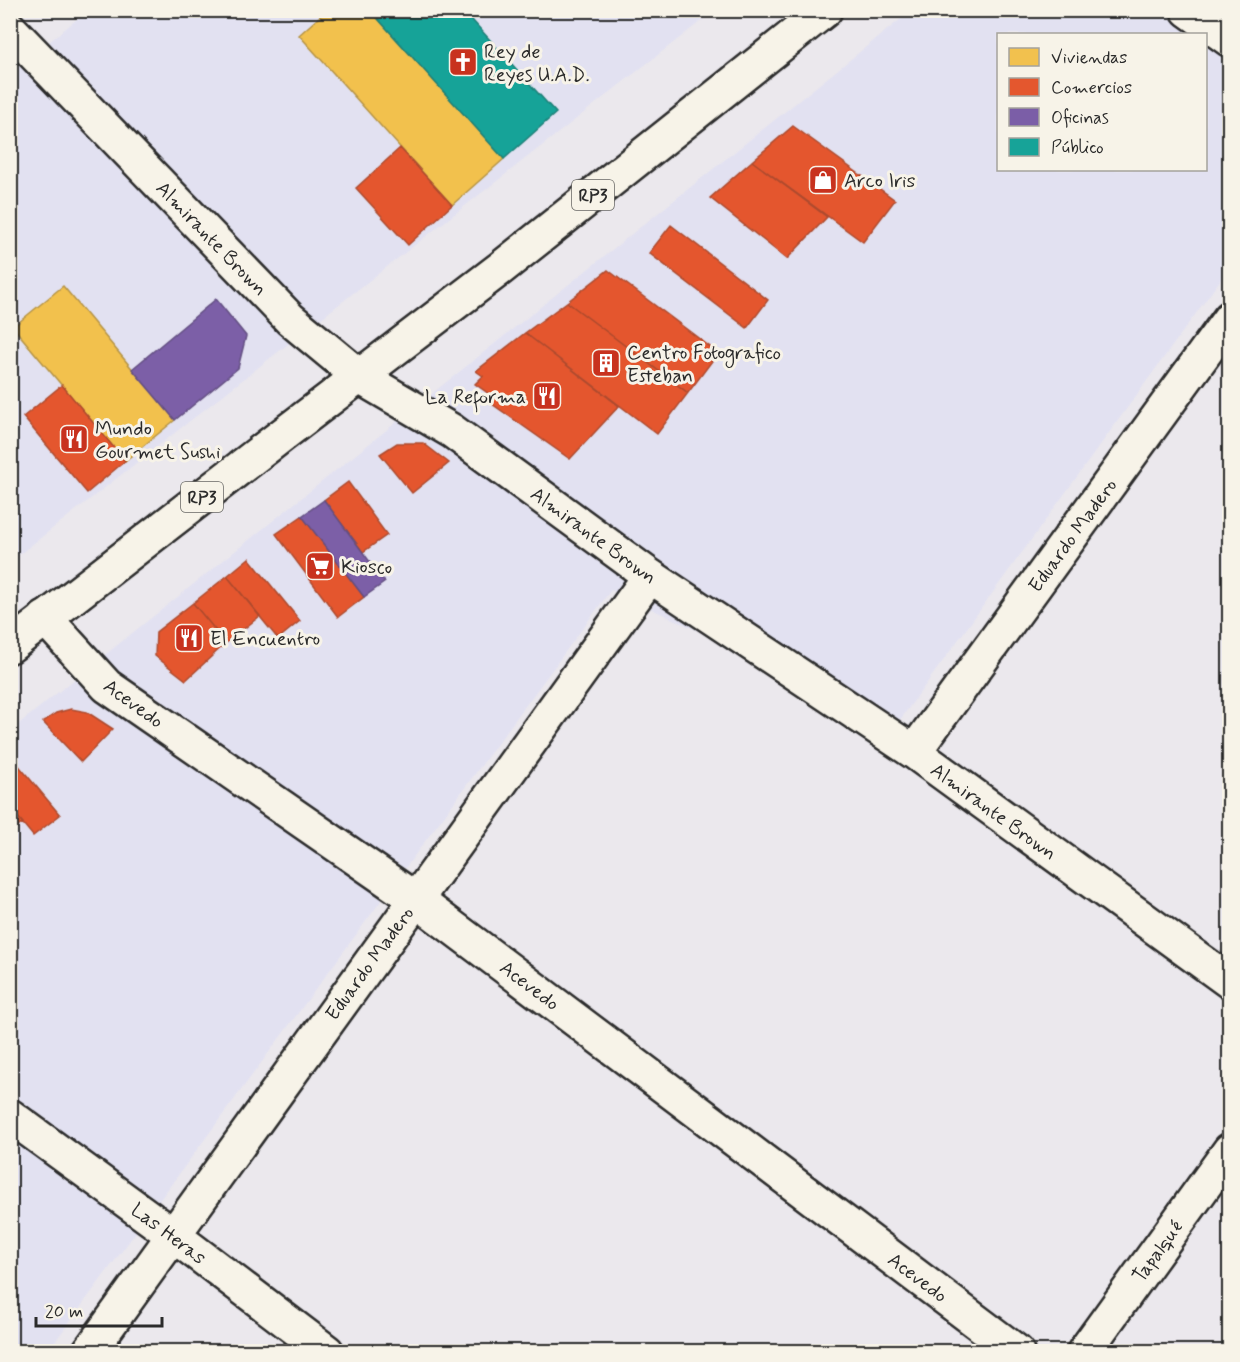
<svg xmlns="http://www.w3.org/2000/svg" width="1240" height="1362" viewBox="0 0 1240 1362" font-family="Mynerve,sans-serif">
	<rect width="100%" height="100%" fill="#ebe8ed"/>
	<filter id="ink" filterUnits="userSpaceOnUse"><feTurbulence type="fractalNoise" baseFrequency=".0167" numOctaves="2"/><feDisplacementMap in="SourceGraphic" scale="12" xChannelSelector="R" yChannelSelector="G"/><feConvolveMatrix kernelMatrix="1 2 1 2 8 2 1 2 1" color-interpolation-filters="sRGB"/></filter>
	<g filter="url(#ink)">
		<path fill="#e2e1f1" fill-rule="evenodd" d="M87 11H714L11 561V73Z
			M911 11H1229V268L897 724 611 590 48 1351 11 1352V730ZM998 34H1206V170H998Z"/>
		<path fill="#f2c14e" stroke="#b69444" stroke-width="1.5" d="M327 10H370L504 159 452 205 299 35Z
			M63 286 175 420 125 461 13 327Z"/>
		<path fill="#e4572e" stroke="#ac4a2d" stroke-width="1.5" d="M793 126 895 200 863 242 752 161Z
			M400 148 452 205 408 245 356 188Z
			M752 161 827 217 787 259 710 198Z
			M671 225 768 300 747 328 649 253Z
			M608 270 718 353 688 393 567 302Z
			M567 302 688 393 657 434 525 333Z
			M525 333 619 406 570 459 485 399 489 394 475 384 483 376 476 371Z
			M62 385 125 461 87 493 23 417Z
			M397 443H423L449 463 412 493 380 454Z
			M348 482 387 535 363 552 324 500Z
			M302 516 364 597 338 617 276 534Z
			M249 558 300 621 278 639 227 576Z
			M227 576 260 616 226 643 193 603Z
			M193 603 226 643 186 680 155 656 156 632Z
			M71 709 87 712 113 729 81 762 43 722 56 713Z
			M10 755 60 815 33 836 10 808Z
			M10 808 23 823 10 833Z"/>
		<path fill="#7b5ea7" stroke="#634f82" stroke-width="1.5" d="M216 299 246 336 238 368 175 420 132 369Z
			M324 500 385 582 364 597 302 516Z"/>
		<path fill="#17a398" stroke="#1d7f77" stroke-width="1.5" d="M370 10H463L556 113 504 159Z"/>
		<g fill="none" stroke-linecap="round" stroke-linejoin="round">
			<g stroke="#2b2b2b" stroke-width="38">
				<path id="street" d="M1188 10 1230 40
					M10 29 290 319 360 377 452 431 650 576 914 752 1230 982
					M45 618 107 686 415 899 1017 1352
					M914 752 1230 318
					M10 1116 173 1235 327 1352
					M89 1352 650 576
					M1084 1352 1230 1150"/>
			</g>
			<g stroke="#2b2b2b" stroke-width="38">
				<path id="highway" d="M10 646 281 436 501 268 825 10"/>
			</g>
			<use href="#street" stroke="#f7f3e8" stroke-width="33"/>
			<use href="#highway" stroke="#f7f3e8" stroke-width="33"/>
		</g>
	</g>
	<defs>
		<g id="church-square" transform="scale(1.5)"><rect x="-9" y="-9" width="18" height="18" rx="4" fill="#c8321e" stroke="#f7f3e8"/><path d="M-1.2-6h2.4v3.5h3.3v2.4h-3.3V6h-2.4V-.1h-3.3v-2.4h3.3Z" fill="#fff"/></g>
		<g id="shop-square" transform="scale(1.5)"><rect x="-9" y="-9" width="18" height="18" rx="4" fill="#c8321e" stroke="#f7f3e8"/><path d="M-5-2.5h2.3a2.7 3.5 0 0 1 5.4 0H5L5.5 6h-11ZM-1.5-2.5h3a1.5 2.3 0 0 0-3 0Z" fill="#fff"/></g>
		<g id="building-square" transform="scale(1.5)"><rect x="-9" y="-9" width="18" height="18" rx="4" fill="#c8321e" stroke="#f7f3e8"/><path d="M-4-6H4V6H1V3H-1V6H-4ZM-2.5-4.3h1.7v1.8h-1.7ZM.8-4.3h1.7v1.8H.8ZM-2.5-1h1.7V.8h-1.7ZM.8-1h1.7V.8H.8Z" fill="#fff"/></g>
		<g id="restaurant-square" transform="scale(1.5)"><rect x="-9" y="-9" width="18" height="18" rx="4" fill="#c8321e" stroke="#f7f3e8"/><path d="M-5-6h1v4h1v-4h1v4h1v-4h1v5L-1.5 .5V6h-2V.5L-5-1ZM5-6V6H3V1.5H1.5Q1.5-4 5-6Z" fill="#fff"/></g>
		<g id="supermarket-square" transform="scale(1.5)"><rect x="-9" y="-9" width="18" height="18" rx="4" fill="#c8321e" stroke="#f7f3e8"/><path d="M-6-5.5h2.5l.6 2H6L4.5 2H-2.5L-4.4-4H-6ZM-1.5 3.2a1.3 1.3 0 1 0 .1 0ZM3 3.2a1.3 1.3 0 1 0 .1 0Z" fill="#fff"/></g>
	</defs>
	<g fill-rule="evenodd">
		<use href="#church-square" x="463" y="62"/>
		<use href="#shop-square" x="823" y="180"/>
		<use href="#building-square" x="606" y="363"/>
		<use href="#restaurant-square" x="547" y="396"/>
		<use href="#restaurant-square" x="74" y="439"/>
		<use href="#supermarket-square" x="320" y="566"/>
		<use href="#restaurant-square" x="189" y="638"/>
	</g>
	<g text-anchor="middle" stroke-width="6" stroke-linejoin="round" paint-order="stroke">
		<g fill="#f7f3e8" stroke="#686764" stroke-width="1.5">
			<rect x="572" y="180" width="42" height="30" rx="4.5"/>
			<rect x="181" y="482" width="42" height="30" rx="4.5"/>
		</g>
		<g font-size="18" font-weight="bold" fill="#2b2b2b">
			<text x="593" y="201">RP3</text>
			<text x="202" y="503">RP3</text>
		</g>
		<g font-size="20" fill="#2b2b2b" stroke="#f7f3e8" text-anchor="start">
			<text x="484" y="58">Rey de<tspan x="484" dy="23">Reyes U.A.D.</tspan></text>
			<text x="844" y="187">Arco Iris</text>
			<text x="627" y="359">Centro Fotografico<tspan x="627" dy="23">Esteban</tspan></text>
			<text x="526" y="403" text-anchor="end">La Reforma</text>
			<text x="95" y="435">Mundo<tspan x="95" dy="23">Gourmet Sushi</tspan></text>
			<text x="341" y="573">Kiosco</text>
			<text x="210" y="645">El Encuentro</text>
		</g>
		<g font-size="20" fill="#2b2b2b" stroke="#f7f3e8">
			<text transform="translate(212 238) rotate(46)" y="7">Almirante Brown</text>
			<text transform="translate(594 535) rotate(36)" y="7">Almirante Brown</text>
			<text transform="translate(1072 535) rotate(-54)" y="7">Eduardo Madero</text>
			<text transform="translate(134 703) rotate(36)" y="7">Acevedo</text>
			<text transform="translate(994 811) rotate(36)" y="7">Almirante Brown</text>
			<text transform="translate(369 963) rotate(-54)" y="7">Eduardo Madero</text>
			<text transform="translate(530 985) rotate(37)" y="7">Acevedo</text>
			<text transform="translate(169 1233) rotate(37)" y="7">Las Heras</text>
			<text transform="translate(1157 1251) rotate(-54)" y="7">Tapalqué</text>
			<text transform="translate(918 1277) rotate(37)" y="7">Acevedo</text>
		</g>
	</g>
	<rect width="1240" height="1362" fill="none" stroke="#f7f3e8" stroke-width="36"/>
	<rect x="18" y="18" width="1204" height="1326" fill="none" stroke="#2b2b2b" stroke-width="2" filter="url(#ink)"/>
	<rect x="997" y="33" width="210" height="138" fill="#f7f3e8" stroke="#a5a39c" stroke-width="1.5"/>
	<rect x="1009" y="48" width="30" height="18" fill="#f2c14e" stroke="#a5a39c" stroke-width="1.5"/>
	<text x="1051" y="63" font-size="18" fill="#2b2b2b">Viviendas</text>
	<rect x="1009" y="78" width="30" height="18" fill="#e4572e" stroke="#a5a39c" stroke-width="1.5"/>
	<text x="1051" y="93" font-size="18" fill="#2b2b2b">Comercios</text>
	<rect x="1009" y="108" width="30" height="18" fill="#7b5ea7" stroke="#a5a39c" stroke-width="1.5"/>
	<text x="1051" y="123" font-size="18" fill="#2b2b2b">Oficinas</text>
	<rect x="1009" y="138" width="30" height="18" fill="#17a398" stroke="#a5a39c" stroke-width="1.5"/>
	<text x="1051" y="153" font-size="18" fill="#2b2b2b">Público</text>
	<path d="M36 1317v9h126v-9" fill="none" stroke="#2b2b2b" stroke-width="3"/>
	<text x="45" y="1317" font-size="18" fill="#2b2b2b" stroke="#f7f3e8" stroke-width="4.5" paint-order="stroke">20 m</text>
</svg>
